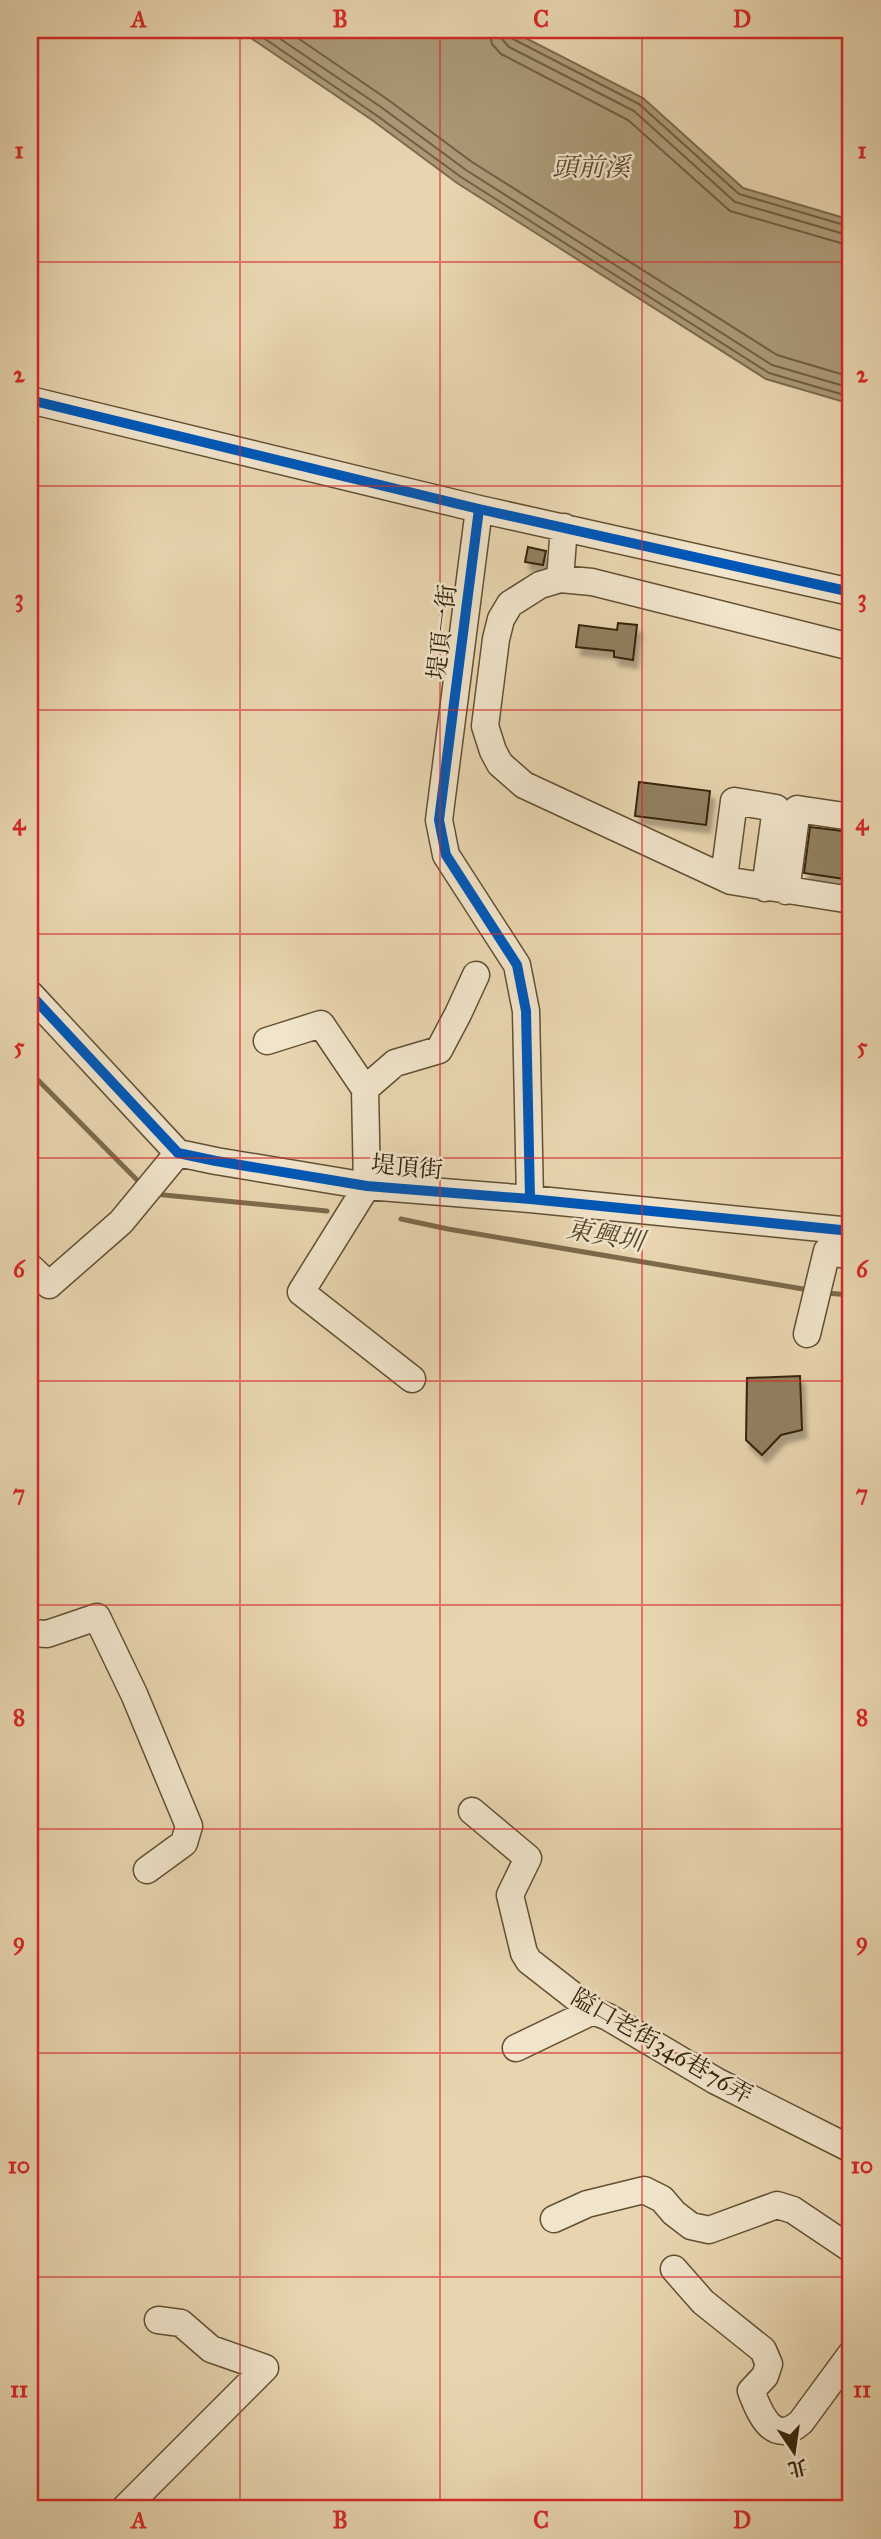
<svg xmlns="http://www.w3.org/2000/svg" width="881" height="2539" viewBox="0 0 881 2539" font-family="'IM FELL Great Primer','Noto Serif TC',serif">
	<defs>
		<filter id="shadow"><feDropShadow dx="4.5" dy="8" stdDeviation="2" flood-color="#0004"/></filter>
	</defs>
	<rect width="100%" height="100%" fill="#e8d5af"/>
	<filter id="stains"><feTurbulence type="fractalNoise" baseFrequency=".00286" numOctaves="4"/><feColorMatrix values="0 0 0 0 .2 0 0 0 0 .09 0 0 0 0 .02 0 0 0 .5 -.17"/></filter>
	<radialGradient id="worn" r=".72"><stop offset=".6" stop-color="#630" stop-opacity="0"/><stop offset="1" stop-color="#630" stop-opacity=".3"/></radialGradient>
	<path fill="#ab9977" stroke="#7c6a4b" stroke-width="2" d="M239 30H510L643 98 743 188 851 220V404L766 379 457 183 372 120Z"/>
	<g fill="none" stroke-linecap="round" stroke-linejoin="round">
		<path stroke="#705e40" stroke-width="2" d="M252 30 376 115 461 177 769 373 851 397
			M267 30 381 107 466 170 772 365 851 388
			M286 30 387 99 472 162 777 355 851 377
			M489 30 492 44 501 54 628 120 730 211 851 246
			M500 30 502 39 509 47 634 111 735 202 851 236
			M509 30 513 39 639 104 739 194 851 227"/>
		<path stroke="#7c6a4b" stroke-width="5" d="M30 1072 136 1179
			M154 1194 327 1211
			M401 1219 448 1229 803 1289
			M826 1293 851 1295"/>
	</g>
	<path fill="#928060" stroke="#35240a" stroke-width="2" filter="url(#shadow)" d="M528 547 546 551 543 565 525 562Z
		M618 623 637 625 633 660 614 657V651L576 647 579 625 617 630Z
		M639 782 710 791 706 825 635 816Z
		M810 827 851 832V880L804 873Z
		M800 1376 802 1430 781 1435 762 1455 746 1440 747 1378Z"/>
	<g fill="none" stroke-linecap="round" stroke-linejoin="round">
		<g stroke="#625033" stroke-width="29">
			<path id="minor" d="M30 400 479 509 851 592
				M479 509 439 820 446 855 517 965 526 1011 530 1199
				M560 579 564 527
				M851 647 592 582 560 579 540 585 510 604 501 619 496 639 485 726 493 751 500 764 524 785 731 881 851 900
				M724 877 734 801 776 808 765 888
				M786 891 797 809 851 817
				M30 994 178 1153 216 1161 367 1186 530 1199 851 1231
				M267 1041 321 1024 365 1089
				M30 1267 49 1285 121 1222 178 1153
				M807 1334 827 1251 851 1256
				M412 1379 301 1292 367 1186 365 1089 395 1063 439 1050 458 1014 476 975
				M30 1631 31 1633 47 1634 97 1617 134 1694 189 1826 184 1843 147 1870
				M472 1811 528 1858 510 1895 524 1953 529 1961 593 2011 608 2017 716 2081 851 2149
				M516 2048 593 2011
				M554 2219 587 2204 644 2190 662 2199 674 2213 691 2226 709 2230 777 2205 793 2210 851 2249
				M674 2269 703 2302 763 2350 769 2364 765 2376 751 2391C760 2414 773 2447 801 2422L851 2354
				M124 2509 265 2368 211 2349 181 2323 158 2320"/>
		</g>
		<use href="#minor" stroke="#f0e4cb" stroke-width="26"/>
		<g stroke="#f0e4cb" stroke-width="15">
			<path id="cycleway" d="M30 400 479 509 851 592
				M479 509 439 820 446 855 517 965 526 1011 530 1199
				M30 994 178 1153 216 1161 367 1186 530 1199 851 1231"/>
		</g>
		<use href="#cycleway" stroke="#0057b8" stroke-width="10"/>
	</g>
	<path fill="none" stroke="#d62828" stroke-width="2" stroke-opacity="0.55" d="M240 30V2509M440 30V2509M642 30V2509M30 262H851M30 486H851M30 710H851M30 934H851M30 1158H851M30 1381H851M30 1605H851M30 1829H851M30 2053H851M30 2277H851"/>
	<g text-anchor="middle" stroke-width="5" stroke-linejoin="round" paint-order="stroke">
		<g font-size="24" fill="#35240a" stroke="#f0e4cb">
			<text transform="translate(442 632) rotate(-83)" y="8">堤頂一街</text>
			<text transform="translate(407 1167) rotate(5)" y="8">堤頂街</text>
			<text transform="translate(662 2046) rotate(30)" y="8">隘口老街346巷76弄</text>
		</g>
		<g font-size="26" font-style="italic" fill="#58472b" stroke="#f0e4cb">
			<text x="591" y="176">頭前溪</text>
			<text transform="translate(605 1235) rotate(10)" y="9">東興圳</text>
		</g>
	</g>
	<rect width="881" height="2539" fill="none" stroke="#e8d5af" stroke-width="77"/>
	<g transform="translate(794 2452) rotate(167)" stroke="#f0e4cb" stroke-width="5" paint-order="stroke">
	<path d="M0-5L12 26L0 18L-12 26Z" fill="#35240a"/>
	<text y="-10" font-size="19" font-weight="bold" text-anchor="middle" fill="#35240a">北</text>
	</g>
	<rect x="38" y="38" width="804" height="2462" fill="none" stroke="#d62828" stroke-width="2.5"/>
	<g font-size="23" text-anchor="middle" font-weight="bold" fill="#d62828">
		<text x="139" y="27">A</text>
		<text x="340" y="27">B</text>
		<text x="541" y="27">C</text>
		<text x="742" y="27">D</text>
		<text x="19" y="158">1</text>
		<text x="862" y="158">1</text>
		<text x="19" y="382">2</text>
		<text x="862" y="382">2</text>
		<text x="19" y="606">3</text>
		<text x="862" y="606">3</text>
		<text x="19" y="830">4</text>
		<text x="862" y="830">4</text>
		<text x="19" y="1054">5</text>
		<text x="862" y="1054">5</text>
		<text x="19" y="1277">6</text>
		<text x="862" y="1277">6</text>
		<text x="19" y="1501">7</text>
		<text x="862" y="1501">7</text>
		<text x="19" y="1725">8</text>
		<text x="862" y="1725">8</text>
		<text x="19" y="1949">9</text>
		<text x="862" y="1949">9</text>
		<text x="19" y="2173">10</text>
		<text x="862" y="2173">10</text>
		<text x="19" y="2397">11</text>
		<text x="862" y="2397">11</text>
		<text x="139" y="2528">A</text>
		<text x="340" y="2528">B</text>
		<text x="541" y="2528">C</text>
		<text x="742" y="2528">D</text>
	</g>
	<rect width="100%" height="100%" filter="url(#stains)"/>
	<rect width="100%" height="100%" fill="url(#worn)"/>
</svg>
